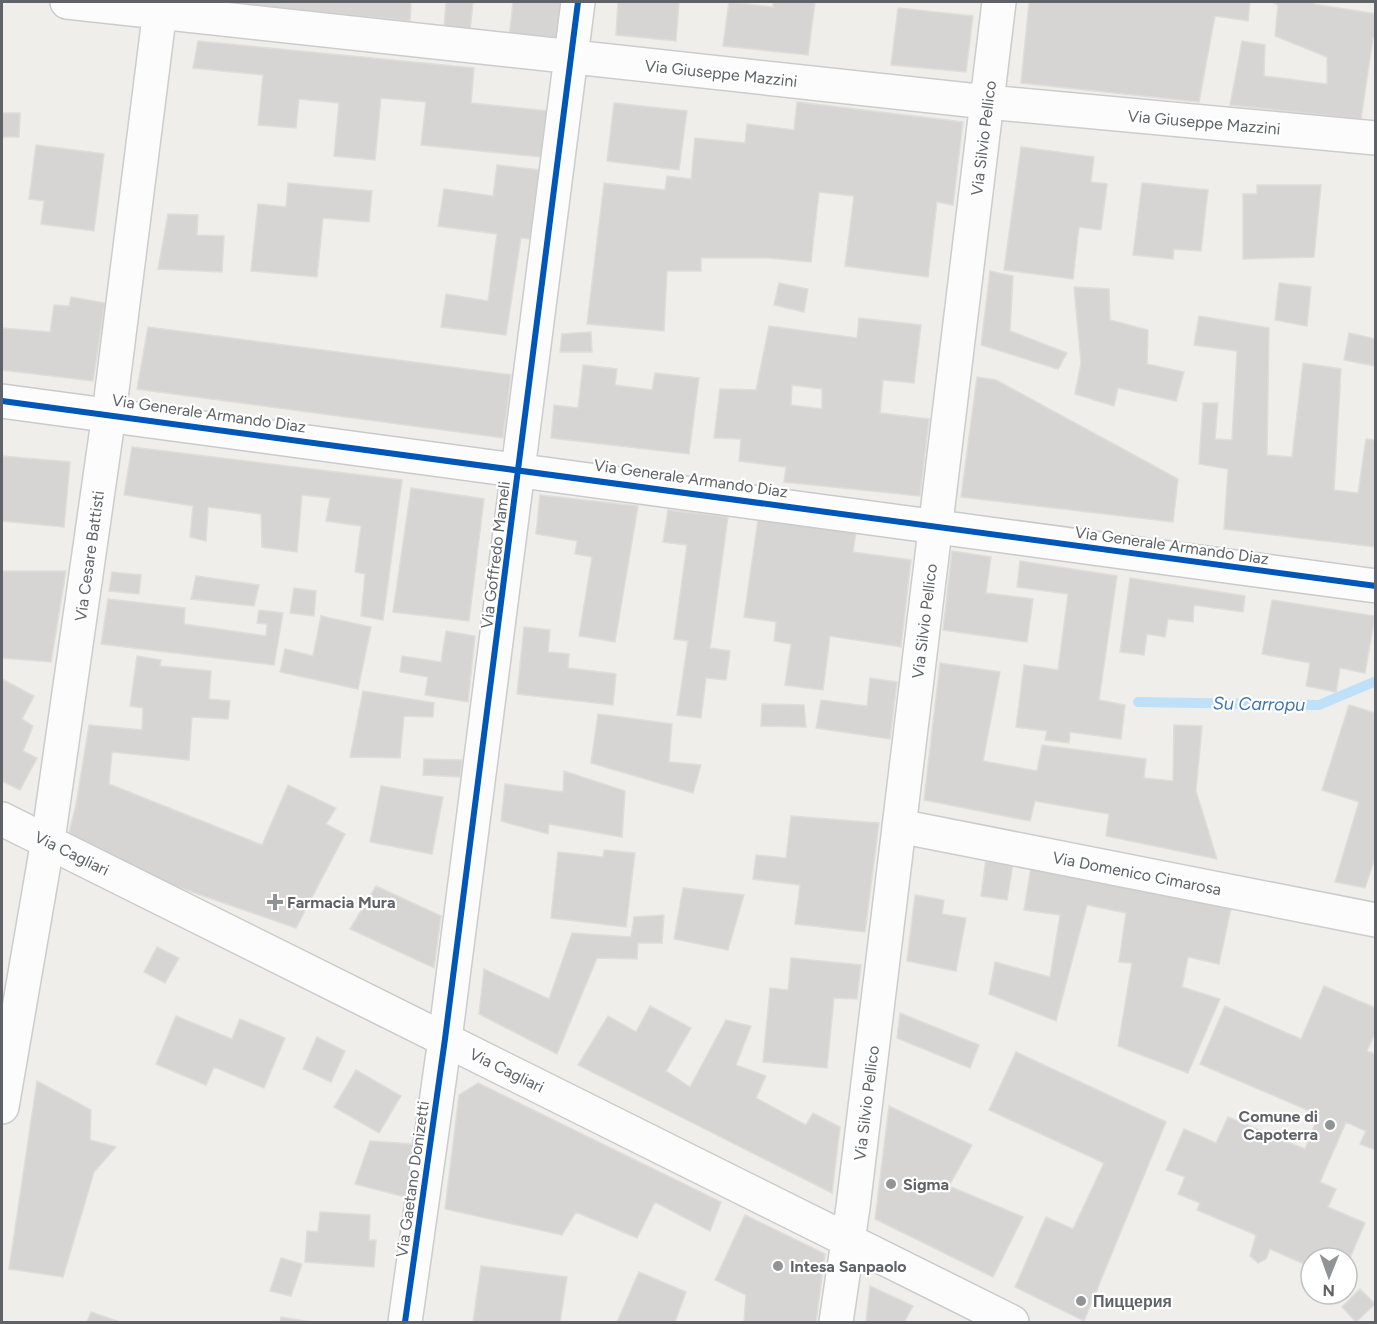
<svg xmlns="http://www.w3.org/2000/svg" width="1377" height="1324" viewBox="0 0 1377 1324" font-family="Figtree,sans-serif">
	<rect width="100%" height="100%" fill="#efeeea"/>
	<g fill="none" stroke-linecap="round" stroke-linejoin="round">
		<path stroke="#bfe0f9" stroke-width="10" d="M1138 702 1319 705 1376 681"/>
	</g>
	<path fill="#d6d5d3" stroke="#deddd9" stroke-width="1.5" fill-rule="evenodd" d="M214 2H411L410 21Z
		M446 2H473L470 31 444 28Z
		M513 2H562L558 43 509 38Z
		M618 2H679L676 41 616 35Z
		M729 2 773 7V2H815L808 55 723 46Z
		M1029 2H1250L1248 21 1215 16 1199 102 1021 83Z
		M1272 2H1314V4L1376 14V38H1373L1361 119 1230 105 1242 41 1265 45 1264 76 1327 84V57L1275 36 1278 5Z
		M898 8 973 16 966 72 891 65Z
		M198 41 474 68 471 103 548 111 541 157 421 145 426 102 381 98 375 160 334 156 339 103 299 99 296 128 258 125 263 75 193 68Z
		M797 102 963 122 953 205 937 202 928 277 845 266 854 196 819 192 811 262 769 258H701V271H667L664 331 587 324 604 183 665 190 667 176 691 179 695 138 745 143 747 124 794 130Z
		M614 103 687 111 679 170 607 161Z
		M2 113H20L19 137H2Z
		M36 145 104 154 94 231 41 224 44 201 29 199Z
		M1021 147 1094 157 1091 182 1107 184 1101 230 1079 227 1073 279 1004 270Z
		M497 165 540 170 530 239 521 238 506 335 441 327 446 294 488 301 497 234 438 226 444 189 493 196Z
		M288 183 372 191 369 222 323 218 317 277 251 271 258 204 286 207Z
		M1142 183 1208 190 1201 251 1174 249 1173 259 1133 255Z
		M1257 185H1321L1314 257 1243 259V194H1257Z
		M168 214 198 215 197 235 224 236 222 272 158 269Z
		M990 271 1013 276 1010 331 1067 353 1058 369 981 345Z
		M779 283 808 289 804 312 774 305Z
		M1279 283 1311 287 1307 326 1275 320Z
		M1074 287 1109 289 1110 320 1148 330 1147 364 1184 372 1176 401 1118 388 1114 406 1075 394 1081 363Z
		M71 297 105 303 93 381 2 370V328L50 332 54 305 69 306Z
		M1199 316 1269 328 1267 455 1292 457 1303 363 1341 369 1334 490 1358 493 1366 439 1376 440V547L1224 529 1228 469 1199 464 1203 403H1218L1215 439 1232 440 1237 351 1194 345Z
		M859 318 921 325 914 383 883 380 880 413 929 419 920 496 784 482 786 467 739 461 741 439 714 438 720 389 756 390 769 326 857 338ZM792 385 822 389V409L791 405Z
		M148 327 511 375 503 438 137 389Z
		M591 332 592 352H560L562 334Z
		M1349 333 1376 339 1375 366 1344 360Z
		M583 365 617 369 615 385 652 390 655 373 699 378 689 454 551 438 554 405 578 408Z
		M977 377 996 380 1178 479 1173 522 961 497Z
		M132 447 402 480 383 620 361 616 365 574 355 572 361 526 326 521 330 498 302 495 297 552 262 547 261 514 208 507 206 541 190 537 193 506 124 495Z
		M2 456 70 462 64 527 2 521Z
		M411 488 484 499 469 621 393 612Z
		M540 495 638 506 615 642 579 636 592 557 575 554 577 541 536 534Z
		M668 510 728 517 710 648 730 651 726 680 706 678 701 718 677 715 688 641 674 639 687 545 663 542Z
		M758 520 856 532 853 552 911 560 901 647 830 636 823 690 785 685 791 644 774 641 776 622 744 617Z
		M952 551 991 557 986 593 1033 599 1027 642 943 630Z
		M1020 561 1117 576 1099 700 1125 705 1121 739 1070 732 1069 743 1045 740 1047 731 1016 727 1024 665 1058 670 1068 594 1017 587Z
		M2 571H66L51 662 2 658Z
		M112 572 141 575 139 594 109 591Z
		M196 576 259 585 254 606 191 599Z
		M1130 578 1245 596 1243 612 1194 605 1193 622 1168 619 1165 637 1147 634 1144 655 1120 652Z
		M294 588 316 591 314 616 290 613Z
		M108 599 185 608 184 624 266 636 267 624 257 623 259 610 283 613 274 665 101 644Z
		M1272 600 1375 616 1365 673 1340 668 1336 692 1306 686 1310 663 1262 654Z
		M321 616 371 627 358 689 280 672 285 649 313 656Z
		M524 627 550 630 548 652 569 654 568 668 616 674 613 705 517 694Z
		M446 631 475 636 468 702 425 695 428 677 400 672 402 656 441 662Z
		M137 656 161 660 160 666 211 671 209 699 230 701 228 719 192 717 189 760 112 752 109 784 262 845 288 785 336 808 326 824 345 834 296 928 65 848 76 805 89 725 142 730 143 708 130 706Z
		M940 663 1000 672 983 761 1037 771 1042 745 1146 759 1144 778 1173 781 1174 725 1202 726 1196 791 1217 859 1106 836 1109 814 1035 801 1030 821 924 800Z
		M870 678 897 682 890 739 816 728 821 700 867 706Z
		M2 679 34 696 22 719 33 726 23 751 37 758 20 790 2 781Z
		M363 691 434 703 433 717 404 716 400 758 350 757Z
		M762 704 804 705 806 727 761 726Z
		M1349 705 1376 713V855L1365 888 1335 882 1359 802 1322 790Z
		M598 714 672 724 669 762 701 765 693 793 591 763Z
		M424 759 462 760 460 777 423 775Z
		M564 771 625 791 622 837 549 824 548 834 501 821 505 784 563 792Z
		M381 786 443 797 432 854 370 842Z
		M791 816 879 823 865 932 795 924 800 885 753 879 756 855 786 858Z
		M604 850 635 853 626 927 551 918 558 852 603 857Z
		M986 859 1013 864 1007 900 981 896Z
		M1031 867 1231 908 1219 964 1188 957 1182 987 1220 999 1188 1073 1118 1046 1132 963 1119 962 1126 913 1087 905 1056 1021 989 994 995 962 1050 977 1060 915 1024 910Z
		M376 886 441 916 434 968 350 929Z
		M683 888 744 895 728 950 674 939Z
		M915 895 944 900 942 914 966 918 956 971 907 961Z
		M664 915 662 943H638L637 959 597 958 557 1054 479 1014 484 969 549 999 572 933 631 937 634 917Z
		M157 947 179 958 165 983 144 972Z
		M791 958 861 965 857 999 834 998 827 1068 763 1062 770 988 788 990Z
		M1324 986 1376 1008V1031L1367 1051 1376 1054V1150L1360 1144 1366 1131 1346 1122 1320 1182 1336 1189 1328 1207 1365 1223 1347 1265V1258H1311V1267L1270 1249 1266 1259 1258 1263 1250 1256 1256 1235 1197 1210 1200 1203 1178 1194 1185 1177 1166 1170 1184 1129 1216 1143 1228 1117 1305 1149 1319 1115 1200 1064 1225 1006 1301 1039Z
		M650 1006 691 1028 666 1071 690 1087 726 1020 751 1026 736 1065 766 1076 756 1098 806 1125 813 1113 840 1127 832 1193 578 1065 608 1016 636 1032Z
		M900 1013 979 1045 970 1068 897 1038Z
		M176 1016 232 1039 240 1019 285 1038 264 1088 214 1067 206 1085 156 1064Z
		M317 1037 345 1051 331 1082 303 1069Z
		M1016 1052 1166 1122 1084 1321 1015 1287 1046 1217 1073 1229 1104 1163 989 1110Z
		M356 1070 401 1096 379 1133 334 1107Z
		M37 1081 91 1110 90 1140 116 1147 94 1172 63 1277 9 1269Z
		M478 1083 721 1202 710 1231 655 1202 637 1238 576 1212 562 1235 445 1209 459 1095Z
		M889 1106 972 1145 949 1186 1023 1217 993 1277 875 1219Z
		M370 1141 412 1144 405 1197 355 1184Z
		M320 1212 370 1215 369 1240H376L374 1267 305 1262 307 1231 318 1232Z
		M745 1215 825 1254 816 1322H744L746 1295 715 1280Z
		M281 1258 302 1264 291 1296 270 1291Z
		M481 1266 567 1277 560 1322H473Z
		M639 1272 686 1292 675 1322H617Z
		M870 1286 913 1306 904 1322H866Z
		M1360 1289 1375 1304 1356 1322 1342 1307Z
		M91 1312 120 1322H87Z
		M281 1317 312 1322H280Z"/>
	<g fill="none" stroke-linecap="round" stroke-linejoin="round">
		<g stroke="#cbcccc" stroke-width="36">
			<path id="street" d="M67 2 987 102 1376 138
				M899 826 1376 920
				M2 1107 48 840 109 414 161 2
				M405 1322 445 1039 578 2
				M836 1322 853 1207 999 2"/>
		</g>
		<g stroke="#cacacb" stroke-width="36">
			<path id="secondary" d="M2 401 1376 586
				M2 819 1012 1322"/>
		</g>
		<use href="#street" stroke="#fdfcfc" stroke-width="33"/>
		<use href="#secondary" stroke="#fdfcfc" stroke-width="33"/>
		<g stroke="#fff" stroke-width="10">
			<path id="cycleway" d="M2 401 1376 586
				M405 1322 445 1039 578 2"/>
		</g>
		<use href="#cycleway" stroke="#0057b8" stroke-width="6"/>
	</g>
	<g fill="#919496" stroke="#fff" stroke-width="2">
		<path d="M272 893h6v6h6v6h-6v6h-6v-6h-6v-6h6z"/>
		<circle cx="1330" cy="1125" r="6"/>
		<circle cx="891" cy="1184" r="6"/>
		<circle cx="778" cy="1266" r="6"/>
		<circle cx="1081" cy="1301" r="6"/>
	</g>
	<g text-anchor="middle" stroke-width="4.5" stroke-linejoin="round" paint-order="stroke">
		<g font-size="16" fill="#5f6368" stroke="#fff">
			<text transform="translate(721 73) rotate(6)" y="6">Via Giuseppe Mazzini</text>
			<text transform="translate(1204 122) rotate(5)" y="6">Via Giuseppe Mazzini</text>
			<text transform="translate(983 138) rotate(-83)" y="6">Via Silvio Pellico</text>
			<text transform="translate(209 413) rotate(8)" y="6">Via Generale Armando Diaz</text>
			<text transform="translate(691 478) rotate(8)" y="6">Via Generale Armando Diaz</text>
			<text transform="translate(1172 545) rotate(8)" y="6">Via Generale Armando Diaz</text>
			<text transform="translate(495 555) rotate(-83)" y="6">Via Goffredo Mameli</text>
			<text transform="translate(89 556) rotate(-82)" y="6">Via Cesare Battisti</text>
			<text transform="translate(924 621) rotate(-83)" y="6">Via Silvio Pellico</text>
			<text transform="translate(72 853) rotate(26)" y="6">Via Cagliari</text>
			<text transform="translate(1137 873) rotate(11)" y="6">Via Domenico Cimarosa</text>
			<text transform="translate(507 1070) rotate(26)" y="6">Via Cagliari</text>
			<text transform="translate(866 1103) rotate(-83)" y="6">Via Silvio Pellico</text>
			<text transform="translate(412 1179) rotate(-82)" y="6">Via Gaetano Donizetti</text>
		</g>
		<g font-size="16" font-weight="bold" fill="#5f6368" stroke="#fff" text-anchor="start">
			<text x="287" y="908">Farmacia Mura</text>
			<text x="1318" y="1122" text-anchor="end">Comune di<tspan x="1318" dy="18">Capoterra</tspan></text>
			<text x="903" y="1190">Sigma</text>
			<text x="790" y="1272">Intesa Sanpaolo</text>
			<text x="1093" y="1307">Пиццерия</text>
		</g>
		<g font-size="18" font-style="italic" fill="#4174aa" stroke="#fff">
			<text transform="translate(1259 704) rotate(1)" y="6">Su Carropu</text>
		</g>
	</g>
	<rect width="1377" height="1324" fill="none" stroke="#5f6368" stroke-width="6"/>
	<g transform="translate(1329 1276) rotate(181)"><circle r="28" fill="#ffffff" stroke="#bfc1c3" stroke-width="1.5"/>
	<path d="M0-4.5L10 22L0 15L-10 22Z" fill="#919496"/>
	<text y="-9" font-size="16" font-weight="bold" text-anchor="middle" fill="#5f6368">N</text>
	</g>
</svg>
